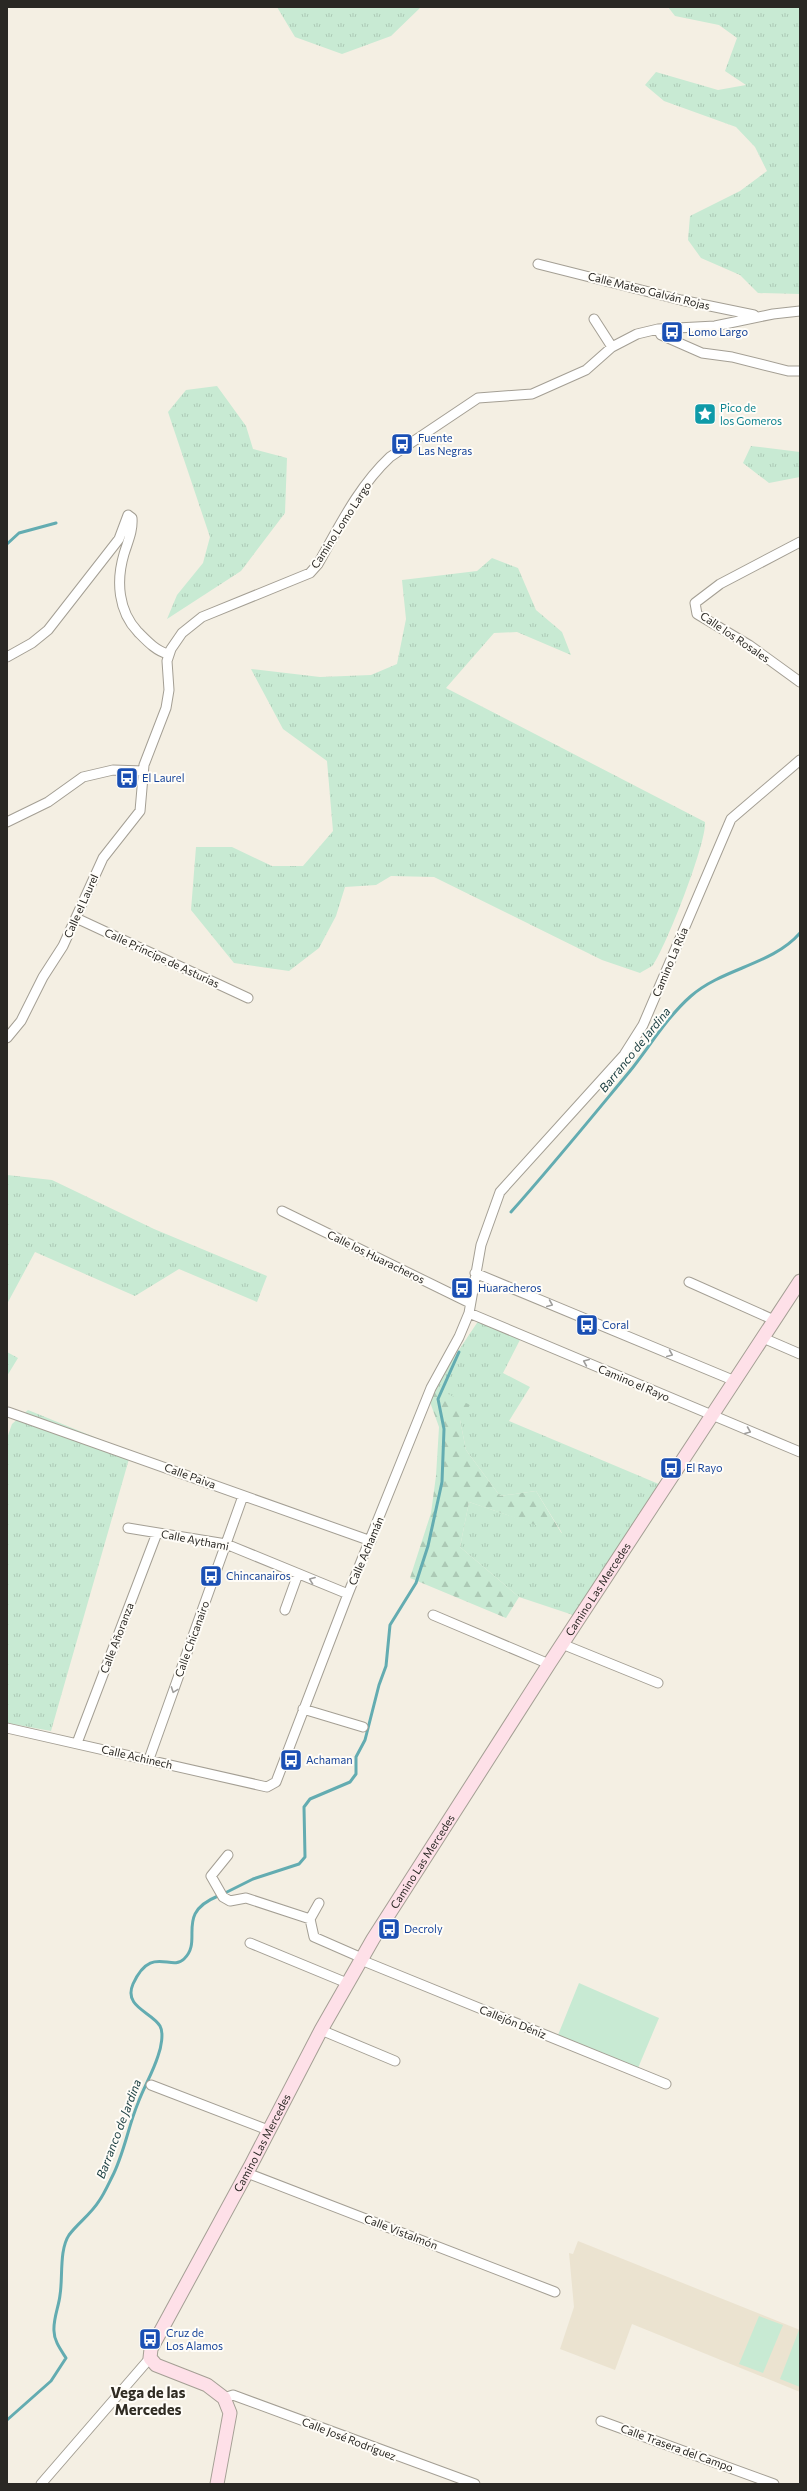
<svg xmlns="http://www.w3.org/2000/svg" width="807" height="2491" viewBox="0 0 807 2491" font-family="Commissioner,sans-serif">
	<defs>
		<pattern id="grass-tufts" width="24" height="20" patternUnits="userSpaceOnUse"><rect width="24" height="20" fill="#c8ead3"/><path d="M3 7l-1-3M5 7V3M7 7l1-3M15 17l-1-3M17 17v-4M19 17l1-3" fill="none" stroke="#acc9b5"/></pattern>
		<pattern id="forest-firs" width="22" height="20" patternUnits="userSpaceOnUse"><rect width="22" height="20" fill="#c8ead3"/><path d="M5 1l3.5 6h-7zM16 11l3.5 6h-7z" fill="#acc9b5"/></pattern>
	</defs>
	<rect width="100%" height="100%" fill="#f4efe3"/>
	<path fill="#ebe3d0" d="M578 2241 800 2330V2392L632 2324 615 2370 560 2349 574 2307 569 2253 573 2254Z"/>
	<path fill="url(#grass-tufts)" d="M277 7H421L391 36 342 54 295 37Z
		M668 7H800V294L758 293 740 275 701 258 688 240 690 216 740 191 767 171 755 147 736 127 664 101 645 85 656 72 718 90 746 85 725 71 737 38 719 25 675 16Z
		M217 386 246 426 253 449 287 458 285 513 241 571 167 619 177 595 203 563 210 537 168 412 186 390Z
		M751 446 800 452V477L769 483 743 463Z
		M492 558 518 568 536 610 562 632 571 655 517 632 494 633 446 688 705 822C707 842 666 947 653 965 650 968 644 970 640 973L602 960 434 877 391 876 376 885 345 887 336 916 319 948 289 971 234 963 191 910 196 847H232L272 866H303L333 831 327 761 283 729 251 669 320 677 371 675 397 664 406 619 402 580 477 571Z
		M7 1175 52 1180 154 1229 267 1276 257 1302 179 1269 135 1296 35 1252 7 1304Z
		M483 1314 524 1332 503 1373 530 1387 509 1421 661 1485 576 1616 519 1597 460 1547 469 1502 562 1533 536 1491 500 1496 466 1450 460 1420 434 1387Z
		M7 1352 18 1358 7 1376Z
		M28 1410 131 1452 51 1731 7 1723V1438L12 1424Z"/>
	<path fill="url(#forest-firs)" d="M434 1387 470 1405 460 1420 466 1450 500 1496 536 1491 562 1534 469 1502 460 1547 519 1597 506 1618 410 1578 431 1513 436 1476 439 1427 430 1402Z"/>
	<path fill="#c8ead3" d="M579 1983 659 2018 638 2068 556 2040Z
		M759 2316 783 2325 763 2373 739 2364Z
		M799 2330H800V2387L780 2379Z"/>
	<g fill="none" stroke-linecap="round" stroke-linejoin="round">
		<path stroke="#63acb1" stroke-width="3" d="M7 544 19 533 56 523
			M511 1212C552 1166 591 1118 630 1071 650 1046 667 1017 691 996 723 968 772 965 800 933
			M223 1894 253 1879 299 1864 305 1857 304 1807 310 1799 350 1782 356 1774V1757L365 1740 379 1685 386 1666 390 1625 416 1583 428 1546 442 1482 444 1429 438 1399 459 1352
			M7 2420 51 2381 66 2358C61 2350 54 2341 54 2331 53 2319 59 2306 60 2295 63 2278 59 2250 69 2235 78 2223 91 2214 99 2201 104 2194 108 2185 112 2177 124 2154 128 2127 138 2103 144 2087 153 2072 158 2056 161 2048 164 2033 160 2026 152 2012 123 2007 133 1984 151 1944 171 1972 184 1959 204 1940 174 1914 218 1896"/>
		<g stroke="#a49f94" stroke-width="11">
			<path id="minor" d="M538 264 681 300 754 315
				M594 319 612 347
				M658 329 661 335 702 353 732 357 788 371H800
				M800 542 720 584 695 603 697 614 749 645 800 682
				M7 657 32 643 48 630 119 539 128 515 132 518C133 531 128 541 124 554 116 581 118 611 138 632 147 641 156 651 168 654
				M7 822 48 802 83 777 113 770 143 771
				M76 918 248 998
				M7 1038 21 1021 43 977 63 946 103 858 140 811 144 765 166 708 169 690 167 661 171 649 182 633 202 617 310 573 318 564C339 527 358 487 390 457L478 398 532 394 586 370 612 347 637 334 658 329 715 326 773 314 800 311
				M282 1211 470 1303
				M475 1273 735 1381
				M689 1282 774 1320
				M469 1313 800 1452
				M763 1338 800 1354
				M8 1412 371 1541
				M128 1528 226 1544 348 1594
				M285 1610 298 1574
				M433 1615 549 1664
				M562 1644 658 1683
				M303 1709 363 1727
				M7 1728 267 1787 276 1782 348 1594 431 1388 459 1337 469 1313 481 1245 500 1192 624 1055 643 1025 731 819 800 760
				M77 1743 157 1533
				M149 1759 243 1496
				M228 1855 211 1876 223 1897 230 1901 246 1898 310 1919
				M319 1903 310 1919 314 1937 362 1958
				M250 1943 347 1983
				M361 1960 666 2084
				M321 2030 395 2061
				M151 2085 268 2130
				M247 2173 555 2292
				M224 2398 233 2395 475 2484
				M601 2421 774 2484
				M41 2484 150 2358"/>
		</g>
		<g stroke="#a49f94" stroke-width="15">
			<g id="secondary">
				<path id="s1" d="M217 2484 230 2413 224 2398 207 2385 156 2365 150 2358 151 2349 251 2165 321 2030 373 1939 549 1664 800 1281"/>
			</g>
		</g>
		<use href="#minor" stroke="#fff" stroke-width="9"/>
		<use href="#secondary" stroke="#fee0e8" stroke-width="13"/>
	</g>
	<defs><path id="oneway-chevron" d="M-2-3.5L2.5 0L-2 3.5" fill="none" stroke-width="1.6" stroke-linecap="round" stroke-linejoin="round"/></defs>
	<g stroke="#9f9e9c">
		<use href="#oneway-chevron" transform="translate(550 1304) rotate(23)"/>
		<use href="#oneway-chevron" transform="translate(670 1354) rotate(23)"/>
		<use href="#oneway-chevron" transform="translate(586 1362) rotate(-157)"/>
		<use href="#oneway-chevron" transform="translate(748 1431) rotate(22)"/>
		<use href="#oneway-chevron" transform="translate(312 1580) rotate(-159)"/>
		<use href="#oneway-chevron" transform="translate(174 1690) rotate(110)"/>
	</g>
	<defs>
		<g id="bus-square" transform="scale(1.15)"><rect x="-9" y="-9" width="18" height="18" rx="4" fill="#1a4fb4" stroke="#fffdf8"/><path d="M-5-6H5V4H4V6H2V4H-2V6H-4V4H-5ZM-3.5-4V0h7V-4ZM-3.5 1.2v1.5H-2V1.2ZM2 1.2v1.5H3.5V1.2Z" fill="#fff"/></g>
		<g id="sight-square" transform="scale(1.15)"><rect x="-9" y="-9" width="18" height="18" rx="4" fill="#0f9aa8" stroke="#fffdf8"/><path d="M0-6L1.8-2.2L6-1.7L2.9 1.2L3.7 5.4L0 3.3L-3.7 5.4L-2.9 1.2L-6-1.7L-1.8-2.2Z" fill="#fff"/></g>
	</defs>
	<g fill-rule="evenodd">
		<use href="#bus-square" x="672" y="332"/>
		<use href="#sight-square" x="705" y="414"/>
		<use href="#bus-square" x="402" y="444"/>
		<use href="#bus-square" x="127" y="778"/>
		<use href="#bus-square" x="462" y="1288"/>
		<use href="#bus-square" x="587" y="1325"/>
		<use href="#bus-square" x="671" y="1468"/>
		<use href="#bus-square" x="211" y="1576"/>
		<use href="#bus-square" x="291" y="1760"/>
		<use href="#bus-square" x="389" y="1929"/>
		<use href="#bus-square" x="150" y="2339"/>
	</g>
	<g text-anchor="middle" stroke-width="4" stroke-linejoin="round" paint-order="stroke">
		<g font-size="11" fill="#2a2824" stroke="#fffdf8">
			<text transform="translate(649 291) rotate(14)" y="4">Calle Mateo Galván Rojas</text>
			<text transform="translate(341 525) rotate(-57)" y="4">Camino Lomo Largo</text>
			<text transform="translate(735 637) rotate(34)" y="4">Calle los Rosales</text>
			<text transform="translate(81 906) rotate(-66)" y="4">Calle el Laurel</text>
			<text transform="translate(162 958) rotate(25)" y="4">Calle Príncipe de Asturias</text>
			<text transform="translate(670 962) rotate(-67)" y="4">Camino La Rúa</text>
			<text transform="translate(376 1257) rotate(26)" y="4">Calle los Huaracheros</text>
			<text transform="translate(634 1383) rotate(23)" y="4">Camino el Rayo</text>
			<text transform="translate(190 1476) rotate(20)" y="4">Calle Paiva</text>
			<text transform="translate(195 1540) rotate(11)" y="4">Calle Aythami</text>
			<text transform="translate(366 1551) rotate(-67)" y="4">Calle Achamán</text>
			<text dy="4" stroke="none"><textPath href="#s1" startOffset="1065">Camino Las Mercedes</textPath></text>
			<text transform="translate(117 1638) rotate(-69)" y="4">Calle Añoranza</text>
			<text transform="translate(192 1639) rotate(-70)" y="4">Calle Chicanairo</text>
			<text transform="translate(137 1757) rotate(13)" y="4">Calle Achinech</text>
			<text dy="4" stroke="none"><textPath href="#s1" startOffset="741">Camino Las Mercedes</textPath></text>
			<text transform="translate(513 2022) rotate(22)" y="4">Callejón Déniz</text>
			<text dy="4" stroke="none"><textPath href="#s1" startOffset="417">Camino Las Mercedes</textPath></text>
			<text transform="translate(401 2232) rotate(21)" y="4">Calle Vistalmón</text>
			<text transform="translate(349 2439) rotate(21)" y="4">Calle José Rodríguez</text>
			<text transform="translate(677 2448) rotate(20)" y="4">Calle Trasera del Campo</text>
		</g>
		<g font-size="11" fill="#164399" stroke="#fffdf8" text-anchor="start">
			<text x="688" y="336">Lomo Largo</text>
			<text x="418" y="442">Fuente<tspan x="418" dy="13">Las Negras</tspan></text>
			<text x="142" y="782">El Laurel</text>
			<text x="478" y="1292">Huaracheros</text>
			<text x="602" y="1329">Coral</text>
			<text x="686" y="1472">El Rayo</text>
			<text x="226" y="1580">Chincanairos</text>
			<text x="306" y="1764">Achaman</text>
			<text x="404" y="1933">Decroly</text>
			<text x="166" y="2337">Cruz de<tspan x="166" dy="13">Los Alamos</tspan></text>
		</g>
		<g font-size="11" fill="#0d838f" stroke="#fffdf8" text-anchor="start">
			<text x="720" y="412">Pico de<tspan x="720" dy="13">los Gomeros</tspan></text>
		</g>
		<g font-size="12" font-style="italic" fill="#183c3f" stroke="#fffdf8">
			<text transform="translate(635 1050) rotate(-51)" y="4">Barranco de Jardina</text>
			<text transform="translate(119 2129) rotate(-69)" y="4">Barranco de Jardina</text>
		</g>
		<g font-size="15" font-weight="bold" fill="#302c23" stroke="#fffdf8">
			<text x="148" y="2398">Vega de las<tspan x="148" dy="17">Mercedes</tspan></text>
		</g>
	</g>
	<rect width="807" height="2491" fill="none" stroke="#2a2824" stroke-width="16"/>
</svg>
